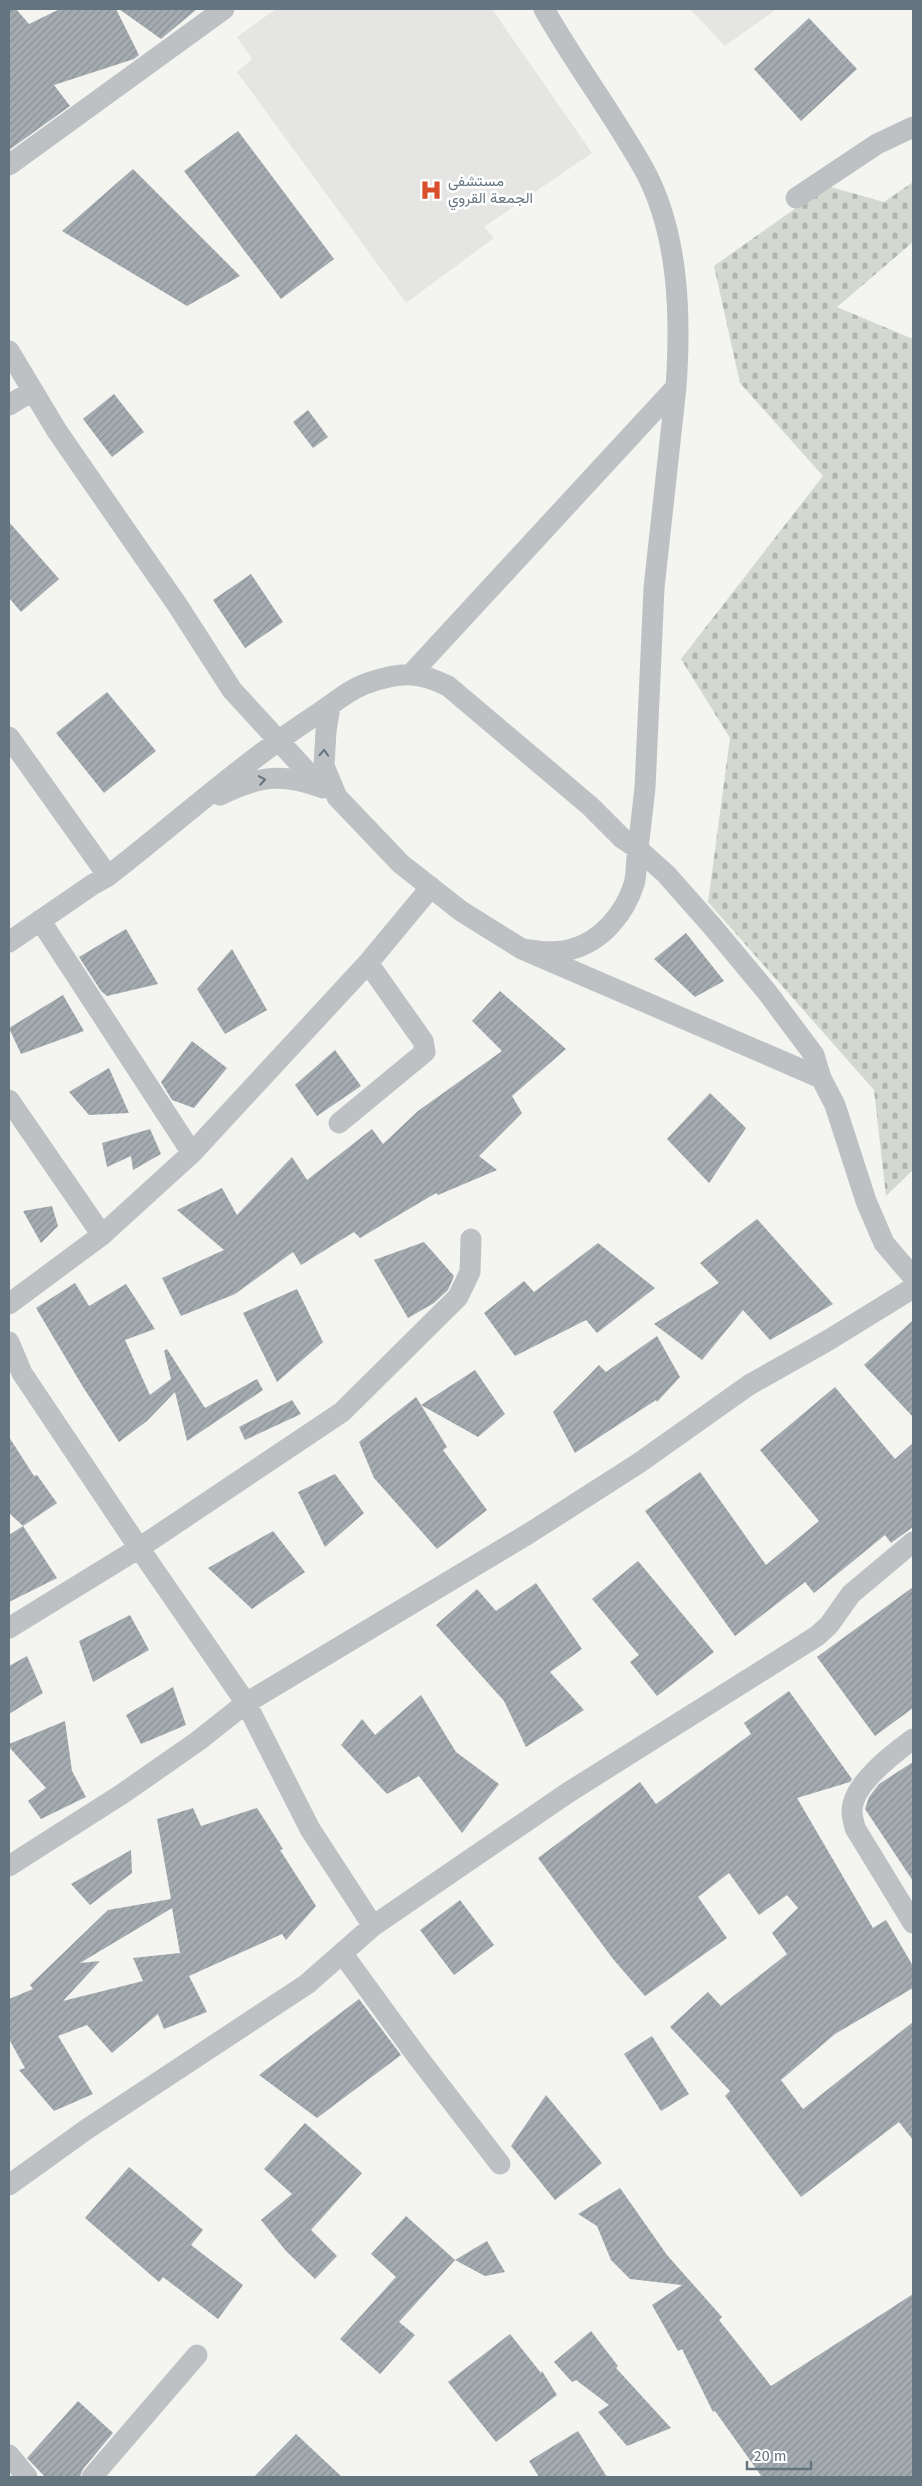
<svg xmlns="http://www.w3.org/2000/svg" width="922" height="2486" viewBox="0 0 922 2486" font-family="'Fira Sans',Vazirmatn,sans-serif">
	<defs>
		<pattern id="cemetery-stones" width="16" height="16" patternUnits="userSpaceOnUse" patternTransform="scale(1.25)"><rect width="16" height="16" fill="#d3d9d0"/><path d="M2 7V4a2 2 0 0 1 4 0v3zM10 15v-3a2 2 0 0 1 4 0v3z" fill="#afb5ae"/></pattern>
		<pattern id="building-hatch" width="6" height="6" patternUnits="userSpaceOnUse" patternTransform="scale(1.25)"><rect width="6" height="6" fill="#a4acb1"/><path d="M-1 1l2-2M0 6l6-6M5 7l2-2" fill="none" stroke="#899195"/></pattern>
	</defs>
	<rect width="100%" height="100%" fill="#f4f4f0"/>
	<path fill="#e5e5e4" d="M276 9H492L592 153 484 227 494 238 406 303 237 72 252 59 237 37Z
		M690 9H777L725 46Z"/>
	<path fill="url(#cemetery-stones)" d="M913 182V242L837 307 913 339V1170L886 1196 874 1090 708 902 730 738 681 659 823 476 740 383 714 266 827 186 884 202Z"/>
	<path fill="url(#building-hatch)" fill-rule="evenodd" d="M9 9H16L29 24 60 9H116L139 55 134 59 54 85 70 106 9 150Z
		M119 9H197L161 39Z
		M809 18 857 69 801 121 754 69Z
		M238 131 334 259 281 299 184 171Z
		M133 169 240 276 187 306 62 231Z
		M114 394 144 432 112 457 83 419Z
		M308 410 328 437 313 448 293 422Z
		M9 522 59 579 21 612 9 598Z
		M251 574 283 622 245 648 213 600Z
		M107 692 156 751 104 793 56 733Z
		M126 929 158 984 107 996 101 991 79 957Z
		M686 933 724 981 695 997 654 959Z
		M232 949 267 1010 225 1034 197 989Z
		M500 991 566 1049 512 1096 522 1113 479 1156 497 1170 438 1195 436 1193 360 1238 354 1232 301 1265 293 1252 235 1294 181 1316 162 1278 224 1250 177 1210 222 1188 237 1215 292 1157 307 1180 372 1129 383 1144 418 1111 502 1051 472 1021Z
		M63 995 84 1031 21 1054 9 1028Z
		M192 1041 227 1068 194 1108 172 1100 161 1082Z
		M335 1050 361 1086 317 1116 295 1085Z
		M109 1068 129 1113 89 1115 69 1092Z
		M710 1093 746 1128 709 1183 667 1139Z
		M150 1129 161 1154 133 1170 131 1156 107 1167 102 1143Z
		M52 1206 58 1226 41 1243 23 1211Z
		M757 1219 833 1304 770 1340 743 1310 702 1360 654 1324 719 1283 700 1263Z
		M424 1242 454 1276 448 1290 434 1303 408 1318 374 1260Z
		M598 1243 655 1288 597 1333 586 1320 515 1356 484 1313 524 1281 534 1292Z
		M75 1283 89 1306 126 1284 155 1329 125 1340 150 1395 171 1379 164 1351 167 1349 205 1408 257 1379 263 1390 187 1441 175 1392 147 1421 119 1442 83 1387 36 1308Z
		M297 1289 323 1342 277 1382 243 1313Z
		M913 1320V1417L864 1365Z
		M657 1336 680 1377 657 1402 656 1400 575 1453 553 1412 599 1365 606 1372Z
		M475 1370 505 1414 478 1437 421 1405Z
		M835 1387 895 1459 913 1443V1527L891 1543 885 1535 814 1593 805 1582 735 1636 645 1511 700 1472 766 1565 819 1521 760 1450Z
		M416 1397 447 1447 443 1450 487 1510 437 1549 374 1478 359 1442Z
		M292 1400 301 1414 245 1440 239 1427Z
		M9 1437 34 1476 37 1475 57 1503 23 1526 9 1513Z
		M335 1474 364 1513 325 1547 298 1492Z
		M23 1526 57 1578 9 1602V1535Z
		M273 1531 305 1572 252 1609 208 1568Z
		M638 1561 714 1652 657 1696 630 1662 639 1655 592 1599Z
		M536 1583 582 1649 550 1672 584 1710 526 1747 504 1701 436 1625 477 1589 496 1611Z
		M913 1587V1708L875 1736 817 1657Z
		M130 1615 149 1650 93 1682 79 1641Z
		M27 1656 43 1693 9 1714V1666Z
		M173 1687 186 1725 141 1744 126 1715Z
		M789 1691 852 1779 850 1782 797 1798 873 1928 886 1920 913 1966V1988L835 2034 781 2080 803 2109 913 2022V2140L899 2122 801 2197 725 2096 730 2091 670 2027 708 1992 721 2006 787 1954 772 1933 798 1908 787 1895 759 1915 729 1873 698 1897 727 1938 645 1996 613 1959 538 1858 640 1782 656 1804 751 1734 744 1723Z
		M421 1695 456 1752 499 1784 462 1833 419 1776 387 1794 341 1745 362 1719 375 1735Z
		M65 1721 72 1771 86 1797 41 1819 28 1801 46 1788 9 1747V1744Z
		M913 1762V1881L865 1809 869 1797 879 1784Z
		M193 1808 201 1826 257 1808 283 1849 280 1850 316 1906 286 1940 282 1934 189 1976 207 2012 164 2029 158 2014 112 2053 87 2025 58 2036 93 2094 54 2111 19 2070 25 2068 9 2039V1999L33 1989 30 1985 108 1910 171 1899 157 1819ZM172 1908 180 1953 133 1958 143 1981 63 2001 100 1961 80 1963Z
		M131 1850 132 1873 90 1905 71 1884Z
		M460 1900 494 1945 454 1975 420 1930Z
		M359 1999 401 2055 317 2118 259 2075Z
		M652 2036 689 2094 661 2111 624 2054Z
		M546 2095 602 2163 555 2200 511 2146Z
		M305 2123 362 2173 311 2230 337 2256 315 2279 286 2251 261 2220 292 2194 264 2169Z
		M129 2167 203 2230 191 2245 243 2285 218 2319 163 2277 159 2282 85 2218Z
		M620 2188 667 2255 722 2317 719 2320 771 2386 913 2294V2477H762L715 2411 713 2412 682 2349 678 2351 652 2305 682 2285 630 2279 611 2260 597 2226 578 2214Z
		M406 2216 455 2260 399 2322 415 2335 380 2374 340 2339 396 2277 371 2254Z
		M487 2241 505 2272 485 2276 455 2260Z
		M591 2331 618 2366 616 2368 671 2428 627 2446 598 2412 609 2405 576 2380 572 2382 554 2362Z
		M510 2334 541 2373 542 2371 557 2395 496 2442 448 2382Z
		M78 2401 113 2433 83 2469 80 2477H45L27 2458Z
		M578 2431 607 2477H539L529 2461Z
		M296 2434 342 2477H254Z"/>
	<g fill="none" stroke-linecap="round" stroke-linejoin="round">
		<path stroke="#bdc1c4" stroke-width="21" d="M544 9C575 64 614 115 645 171 679 235 681 316 676 387L654 588 645 788 638 849 666 874 712 926 767 992 814 1055 821 1078 835 1105 866 1201 884 1243 913 1277
			M9 165 224 9
			M796 198 877 144 913 127
			M9 351 57 431 178 606 232 690 322 788
			M9 405 32 391
			M411 674 676 387
			M330 706 326 731 324 766 337 797 401 864 461 911 522 949 821 1078
			M9 737 108 876
			M220 795C257 777 280 772 320 787
			M40 920 192 1153 368 963 423 1041 425 1052 339 1123
			M9 942 92 885 108 876C178 822 242 763 316 715 333 704 349 689 368 683 399 672 418 671 448 686L590 806 622 838 638 849C636 860 637 873 634 884 625 913 602 941 572 949 556 954 538 951 522 949
			M368 963 431 887
			M9 1100 102 1235
			M9 1304 102 1235 192 1153
			M9 1342 22 1373 139 1548 246 1703 310 1829 373 1926 307 1984 87 2129 9 2185
			M9 1628 139 1548 342 1412 458 1297 470 1272 471 1239
			M913 1739C894 1753 851 1785 852 1812 852 1817 854 1823 855 1828L913 1923
			M9 1866 122 1794 198 1741 246 1703 528 1534 639 1463 749 1385 827 1341 913 1288
			M373 1926 569 1792 817 1636 829 1625 851 1594 913 1542
			M342 1953 417 2056 500 2164
			M9 2455 27 2477
			M92 2477 197 2355"/>
	</g>
	<defs><path id="oneway-chevron" d="M-2-3.5L2.5 0L-2 3.5" fill="none" stroke-width="1.6" stroke-linecap="round" stroke-linejoin="round" transform="scale(1.25)"/></defs>
	<g stroke="#657580">
		<use href="#oneway-chevron" transform="translate(324 753) rotate(-87)"/>
		<use href="#oneway-chevron" transform="translate(262 780) rotate(-9)"/>
	</g>
	<defs>
		<g id="hospital-bare" transform="scale(1.725)"><path d="M-5-5h3v3.5h4V-5h3V5h-3V1.5h-4V5h-3Z" fill="#d94e2b" stroke="#fff" stroke-width="2.5" paint-order="stroke"/></g>
	</defs>
	<g fill-rule="evenodd">
		<use href="#hospital-bare" x="431" y="190"/>
	</g>
	<g text-anchor="middle" stroke-width="5" stroke-linejoin="round" paint-order="stroke">
		<g font-size="15" fill="#657580" stroke="#fff" text-anchor="start">
			<text x="448" y="186">مستشفى<tspan x="448" dy="17">الجمعة القروي</tspan></text>
		</g>
	</g>
	<rect width="922" height="2486" fill="none" stroke="#657580" stroke-width="20"/>
	<path d="M747 2461v8h64v-8" fill="none" stroke="#657580" stroke-width="2.5"/>
	<text x="754" y="2461" font-size="15" fill="#657580" stroke="#ffffff" stroke-width="4" paint-order="stroke">20 m</text>
</svg>
